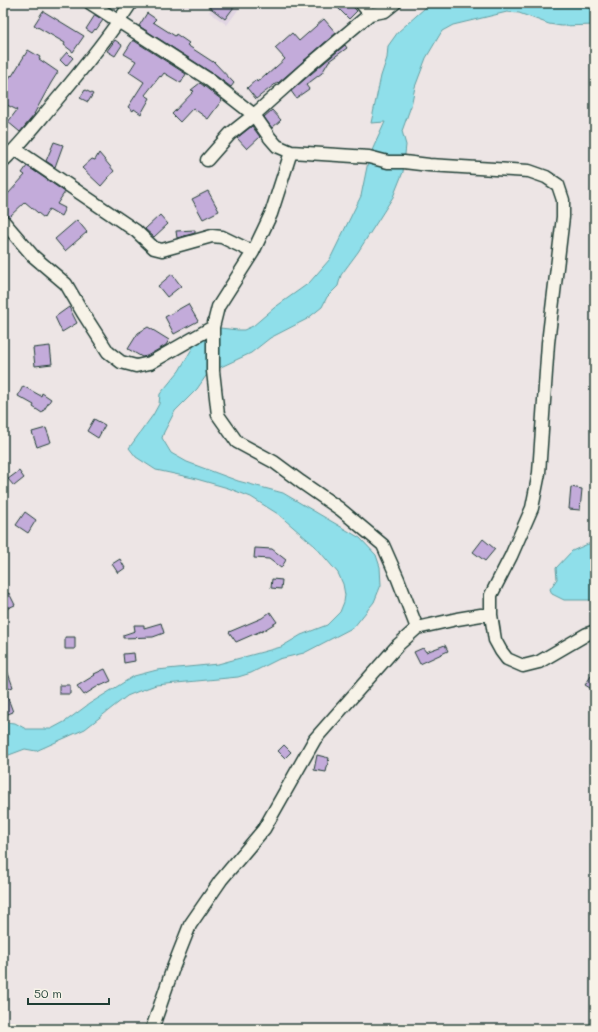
<svg xmlns="http://www.w3.org/2000/svg" width="598" height="1032" viewBox="0 0 598 1032" font-family="Mali,sans-serif">
	<rect width="100%" height="100%" fill="#ede5e5"/>
	<filter id="ink" filterUnits="userSpaceOnUse"><feTurbulence type="fractalNoise" baseFrequency=".025" numOctaves="2"/><feDisplacementMap in="SourceGraphic" scale="8" xChannelSelector="R" yChannelSelector="G"/><feConvolveMatrix kernelMatrix="1 2 1 2 8 2 1 2 1" color-interpolation-filters="sRGB"/></filter>
	<g filter="url(#ink)">
		<path fill="#e0d4e2" d="M215 3H243L227 25 209 12Z"/>
		<path fill="#8fdfea" stroke="#629ea1" d="M439 3H568L595 10V25L561 26 549 24 519 13 507 12 453 25 442 31 426 58 415 87 411 106 402 131 406 145 403 172 393 197 358 252 341 275 338 286 327 297 322 307 307 319 270 338 251 353 208 373 197 389 175 411 164 432 162 438 171 453 187 462 238 481 283 493 360 538 376 555 380 567 381 585 374 602 354 627 304 653 279 659 251 673 238 677 156 685 139 691 127 696 85 729 36 751 25 749 9 755 3 754V722L15 723 26 729H51L66 721 89 704 134 676 157 670 218 664 281 647 301 635 327 625 340 612 344 602 345 595 343 584 338 573 315 546 278 514 251 497 228 488 193 478 156 470 136 457 129 448 153 415 159 404 160 394 179 371 200 335 209 328H220L238 330H244L253 326 274 308 309 283 330 259 361 196 369 157 385 122 371 123 381 76 387 58 388 46 398 32 425 8Z
			M588 544H595V600H564L552 594 550 589 557 579 556 568 572 551Z"/>
		<path fill="#c3abda" stroke="#1f3d34" d="M204 3H237L225 19Z
			M333 3H349L357 11 349 19Z
			M43 11 84 36 73 52 64 45 65 43 34 25Z
			M147 13 156 19 153 22 175 36 176 34 189 43 187 45 213 62V61L234 83 231 87 212 73 139 26Z
			M95 15 103 20 96 30 95 29 92 33 86 29Z
			M324 19 336 33 278 83V82L256 99 247 88 256 80 257 82 266 74 267 75 285 59 275 48 292 33 299 41Z
			M115 40 122 45 115 56 107 51Z
			M133 40 186 74 181 83 164 73 161 77 160 76 145 95 150 98 141 114 134 109 133 111 128 107 144 82 129 72 136 61 124 54Z
			M345 45 347 48 329 61 322 73 306 85 309 89 296 98 291 91Z
			M28 50 40 57 39 59 58 72 51 83 34 114H35L20 132 8 122 17 110 3 103V90L11 75 12 76Z
			M67 52 73 58 66 66 60 60Z
			M200 83 222 100 208 119 193 108 180 122 172 114 194 91 191 90Z
			M85 90 93 94 88 102 80 98Z
			M272 110 281 120 272 128 264 117Z
			M252 126 260 137 247 149 237 138Z
			M54 142 63 145 55 167 46 161Z
			M99 153 114 171 101 186 82 168 92 159 95 160Z
			M27 166 65 192 57 204 65 208 61 216 49 209 44 218 25 202 9 217 6 214H3V189L8 194 25 175 22 173Z
			M208 191 219 211 203 219 192 199Z
			M160 215 168 224 154 237 145 229Z
			M77 220 87 232 65 251 55 239Z
			M195 230V233L177 238 176 231Z
			M172 274 181 286 167 297 158 286Z
			M188 304 198 321 174 334 165 317Z
			M69 307 77 323 62 332 55 317Z
			M148 327 169 340 166 345 147 356 142 357 128 349 138 333Z
			M50 346 52 364 35 366 33 348Z
			M23 386 41 396 42 393 51 399 42 413 33 407 34 405 18 396Z
			M94 419 105 425 98 438 87 431Z
			M46 428 51 442 37 447 32 432Z
			M19 471 24 478 14 486 8 479Z
			M571 487 582 489 580 510 569 509Z
			M25 512 36 520 28 533 16 525Z
			M483 539 495 549 485 561 473 552Z
			M255 548 272 549 286 560 281 568 269 559 254 558Z
			M120 559 125 568 118 573 112 564Z
			M272 579 282 580 281 589 271 588Z
			M9 593 15 605 6 609 3 603V596Z
			M270 612 277 622 261 632V631L236 642 229 632 262 618Z
			M161 623 164 633 153 637 123 638V635L135 631 134 625H144V628Z
			M65 637H75V649H65Z
			M445 645 448 651 420 664 414 652 423 648 426 652Z
			M134 653 135 661 124 663 123 654Z
			M3 662H4L13 687 5 690 13 712 3 716Z
			M105 669 111 681 100 686V685L84 695 77 686 95 675 94 674Z
			M595 670V691L585 685Z
			M59 685H70V694H59Z
			M284 745 291 752 285 758 278 751Z
			M317 755 329 758 326 772 314 770Z"/>
		<g fill="none" stroke-linecap="round" stroke-linejoin="round">
			<g stroke="#1f3d34" stroke-width="15">
				<path id="minor" d="M90 3 208 79 254 115 270 138 277 146 291 152 369 157 388 162H404L429 165 529 171 546 177 558 185 563 200V217L548 343 539 473 532 508 511 556 491 595V615L495 640 501 651 507 659 523 666 539 662 587 634 595 631
					M361 3 370 14
					M15 149 136 231 154 248 162 250 212 236 222 237 253 252
					M291 152 271 214 253 252 218 307 213 327V371L218 415 237 442 274 462 301 482 340 509 383 545 398 579 417 628
					M207 160 230 134 254 115 305 69 370 14 385 11 395 3
					M3 161C22 143 37 123 54 103 81 71 108 38 131 3
					M3 221 33 256 66 284 83 313 108 352 121 362 136 366 150 363 213 327
					M152 1029 173 968 190 925 221 880 264 829 315 739 398 645 417 628 457 619 481 615H491"/>
			</g>
			<use href="#minor" stroke="#f7f3e8" stroke-width="12"/>
		</g>
	</g>
	<rect width="598" height="1032" fill="none" stroke="#f7f3e8" stroke-width="16"/>
	<rect x="8" y="8" width="582" height="1016" fill="none" stroke="#1f3d34" stroke-width="1.5" filter="url(#ink)"/>
	<path d="M28 998v6h81v-6" fill="none" stroke="#1f3d34" stroke-width="2"/>
	<text x="34" y="998" font-size="12" fill="#1f3d34" stroke="#f7f3e8" stroke-width="3" paint-order="stroke">50 m</text>
</svg>
